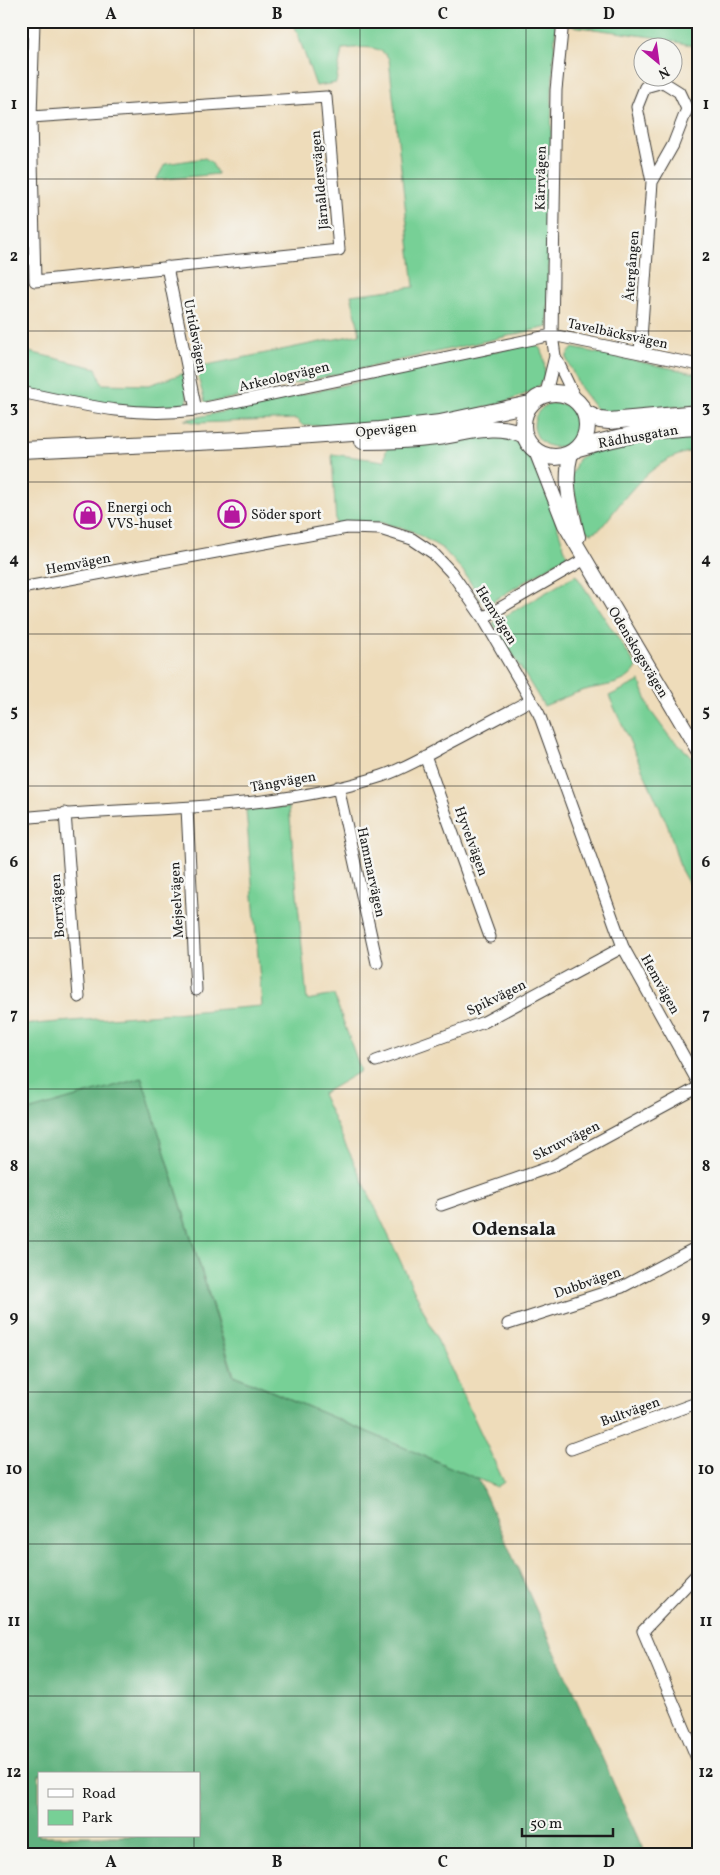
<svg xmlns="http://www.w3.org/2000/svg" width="720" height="1875" viewBox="0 0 720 1875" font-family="Vollkorn,serif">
	<rect width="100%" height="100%" fill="#f6f6f2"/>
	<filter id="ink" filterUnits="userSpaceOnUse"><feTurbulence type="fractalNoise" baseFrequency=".02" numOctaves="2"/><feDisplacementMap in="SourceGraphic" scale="10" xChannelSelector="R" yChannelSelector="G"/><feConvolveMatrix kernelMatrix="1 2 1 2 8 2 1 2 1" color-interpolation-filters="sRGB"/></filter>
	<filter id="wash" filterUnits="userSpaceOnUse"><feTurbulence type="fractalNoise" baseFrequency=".0096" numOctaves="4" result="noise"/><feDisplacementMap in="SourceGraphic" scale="20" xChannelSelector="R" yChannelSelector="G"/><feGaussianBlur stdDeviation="1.12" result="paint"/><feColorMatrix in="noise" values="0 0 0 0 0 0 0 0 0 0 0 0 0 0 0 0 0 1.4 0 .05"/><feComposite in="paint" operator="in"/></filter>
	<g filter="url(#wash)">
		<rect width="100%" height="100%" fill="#eedcba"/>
		<path fill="#77d096" stroke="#4a7659" d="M293 21H556L552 92 548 327 214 402H205L196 370 202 366 360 334 351 295 414 287 389 59C379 43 359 48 342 49L336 83 316 86Z
			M566 21H699V47L659 38 565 25Z
			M205 158 211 162 218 174 156 180 165 164Z
			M533 343 542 350C544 360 548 375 540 384 522 406 422 420 391 424 362 427 332 425 303 426L296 419 198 423 185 420Z
			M573 348 699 374V406L650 408 610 414 597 410 580 388 567 360V355Z
			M21 350 96 368 102 384 149 385 185 373 188 405 163 414 21 392Z
			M534 425a22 22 0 1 1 44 0a22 22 0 1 1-44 0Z
			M699 432V450C652 456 628 494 601 528L592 533 583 529 571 477 578 459 591 451 624 441Z
			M493 435C502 436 511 436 518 443 542 465 556 525 567 556L485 606 463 571 443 549 412 531 379 522 336 525 332 454 384 461 387 446Z
			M576 575 637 667C627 686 603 685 585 690 571 694 557 701 544 706L493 623Z
			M640 681 650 710 669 736 689 754 699 772V902L681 870 668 826 609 696Z
			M289 807 307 1000 334 995 361 1071 322 1094 504 1482 497 1487 234 1375 142 1078 21 1113V1025L262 1006 246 810Z"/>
		<path fill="#61b27f" stroke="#3e674e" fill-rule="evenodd" d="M142 1078 233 1375 478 1479 645 1854H21V1113ZM39 1774H199V1836H39Z"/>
	</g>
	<g filter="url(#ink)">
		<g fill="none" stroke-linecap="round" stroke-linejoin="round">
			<g stroke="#3c3934" stroke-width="13">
				<path id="minor" d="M31 117 326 97 339 250 35 281 31 120V117L34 21
					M167 267 196 410
					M640 353 652 182 673 145 687 109 679 92 663 82 645 87 637 107 652 182
					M555 356 576 400
					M21 392C83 405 132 418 196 410L552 335 699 365
					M546 393 555 356 552 335 556 90 563 21
					M21 588 347 528 380 529 412 539 433 553 451 572 483 618 539 714 623 947 699 1084
					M483 618 585 559
					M425 756 490 937
					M338 787 377 963
					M187 808 196 990
					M65 813 79 997
					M21 818C141 805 266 814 382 776 403 769 424 757 444 746 473 731 502 715 531 700
					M376 1061 484 1022 623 947
					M441 1205 553 1166 699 1087
					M508 1324 622 1287 699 1246
					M571 1449 699 1402
					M699 1572 643 1631 699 1763"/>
			</g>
			<g stroke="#3c3934" stroke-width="16">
				<path id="tertiary" d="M536 451 565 525 699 752
					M571 453C563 482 571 508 578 537"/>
			</g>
			<g stroke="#3c3934" stroke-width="18">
				<path id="secondary" d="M523 425a32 32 0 1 1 64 0a32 32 0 1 1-64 0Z
					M585 413 600 420 609 421 699 413
					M363 441C387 441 412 440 437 437 466 433 496 421 524 435
					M578 448C618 437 657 428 699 427
					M21 450 241 440 380 430 440 423 530 404"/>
			</g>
			<use href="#minor" stroke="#fff" stroke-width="11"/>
			<use href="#tertiary" stroke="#fff" stroke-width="14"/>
			<use href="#secondary" stroke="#fff" stroke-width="16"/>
		</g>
	</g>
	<path fill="none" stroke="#1c1c1c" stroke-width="1" stroke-opacity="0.55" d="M194 21V1774M360 21V1854M526 21V1854M21 179H699M21 331H699M21 482H699M21 634H699M21 786H699M21 938H699M21 1089H699M21 1241H699M21 1392H699M21 1544H699M21 1696H699M194 1836V1854"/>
	<defs>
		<g id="shop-ring" transform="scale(1.4375)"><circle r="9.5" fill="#f6f6f2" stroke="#b5179e" stroke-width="1.5"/><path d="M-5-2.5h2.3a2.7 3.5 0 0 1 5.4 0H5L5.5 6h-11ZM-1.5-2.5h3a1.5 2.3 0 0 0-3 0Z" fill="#b5179e"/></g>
	</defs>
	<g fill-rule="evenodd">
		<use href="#shop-ring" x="232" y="514"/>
		<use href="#shop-ring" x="88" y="515"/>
	</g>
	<g text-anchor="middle" stroke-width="5" stroke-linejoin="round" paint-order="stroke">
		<g font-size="14" fill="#1c1c1c" stroke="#f6f6f2">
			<text transform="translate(540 178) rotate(-89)" y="5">Kärrvägen</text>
			<text transform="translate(319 180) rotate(-95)" y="5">Järnåldersvägen</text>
			<text transform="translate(631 266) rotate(-86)" y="5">Återgången</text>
			<text transform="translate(618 333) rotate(12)" y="5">Tavelbäcksvägen</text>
			<text transform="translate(196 336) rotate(79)" y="5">Urtidsvägen</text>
			<text transform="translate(284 376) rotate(-13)" y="5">Arkeologvägen</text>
			<text transform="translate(386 429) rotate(-5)" y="5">Opevägen</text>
			<text transform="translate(638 436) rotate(-10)" y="5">Rådhusgatan</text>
			<text transform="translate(78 563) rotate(-11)" y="5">Hemvägen</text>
			<text transform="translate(497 615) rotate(58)" y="5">Hemvägen</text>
			<text transform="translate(639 652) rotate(59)" y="5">Odenskogsvägen</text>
			<text transform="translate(283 781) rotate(-10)" y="5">Tångvägen</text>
			<text transform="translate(472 841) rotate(70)" y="5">Hyvelvägen</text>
			<text transform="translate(372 872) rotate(78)" y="5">Hammarvägen</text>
			<text transform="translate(176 900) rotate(-93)" y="5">Mejselvägen</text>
			<text transform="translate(57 906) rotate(-94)" y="5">Borrvägen</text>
			<text transform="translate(661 984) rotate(61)" y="5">Hemvägen</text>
			<text transform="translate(496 997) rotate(-26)" y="5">Spikvägen</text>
			<text transform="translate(566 1140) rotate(-26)" y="5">Skruvvägen</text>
			<text transform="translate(587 1282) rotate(-19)" y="5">Dubbvägen</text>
			<text transform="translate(630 1411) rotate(-20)" y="5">Bultvägen</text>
		</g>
		<g font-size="14" fill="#1c1c1c" stroke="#f6f6f2" text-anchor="start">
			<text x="107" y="512">Energi och<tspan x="107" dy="16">VVS-huset</tspan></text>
			<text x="251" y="519">Söder sport</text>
		</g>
		<g font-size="19" font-weight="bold" fill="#1c1c1c" stroke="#f6f6f2">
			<text x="514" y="1235">Odensala</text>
		</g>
	</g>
	<rect width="720" height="1875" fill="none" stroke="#f6f6f2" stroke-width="55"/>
	<rect x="38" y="1772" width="162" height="65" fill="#f6f6f2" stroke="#9f9f9c"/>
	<rect x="48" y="1789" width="25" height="8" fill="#ffffff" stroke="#9f9f9c"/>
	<text x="82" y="1798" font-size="15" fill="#1c1c1c">Road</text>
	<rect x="48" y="1810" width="25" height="15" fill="#77d096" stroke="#9f9f9c"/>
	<text x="82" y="1822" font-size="15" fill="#1c1c1c">Park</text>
	<g transform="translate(658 62) rotate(151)"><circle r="24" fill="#f6f6f2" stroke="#9f9f9c"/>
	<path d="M0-4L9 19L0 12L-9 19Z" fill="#b5179e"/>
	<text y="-8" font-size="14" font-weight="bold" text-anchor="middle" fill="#1c1c1c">N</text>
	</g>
	<path d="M522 1828v8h91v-8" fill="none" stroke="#1c1c1c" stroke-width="2.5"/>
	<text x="530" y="1828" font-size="15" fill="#1c1c1c" stroke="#f6f6f2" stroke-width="4" paint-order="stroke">50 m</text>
	<rect x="28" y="28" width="664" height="1820" fill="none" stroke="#1c1c1c" stroke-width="2"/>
	<g font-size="16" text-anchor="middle" font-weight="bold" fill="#1c1c1c">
		<text x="111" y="19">A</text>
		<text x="277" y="19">B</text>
		<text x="443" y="19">C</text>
		<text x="609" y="19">D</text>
		<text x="14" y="109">1</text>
		<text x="706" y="109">1</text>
		<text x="14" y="261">2</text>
		<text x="706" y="261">2</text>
		<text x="14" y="412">3</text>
		<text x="706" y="412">3</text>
		<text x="14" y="564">4</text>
		<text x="706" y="564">4</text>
		<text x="14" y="716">5</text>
		<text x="706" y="716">5</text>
		<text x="14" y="867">6</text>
		<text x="706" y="867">6</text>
		<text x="14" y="1019">7</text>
		<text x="706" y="1019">7</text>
		<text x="14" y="1171">8</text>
		<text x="706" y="1171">8</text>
		<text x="14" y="1322">9</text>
		<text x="706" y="1322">9</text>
		<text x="14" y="1474">10</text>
		<text x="706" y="1474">10</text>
		<text x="14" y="1626">11</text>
		<text x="706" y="1626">11</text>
		<text x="14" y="1777">12</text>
		<text x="706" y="1777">12</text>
		<text x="111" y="1867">A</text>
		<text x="277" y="1867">B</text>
		<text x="443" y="1867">C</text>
		<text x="609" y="1867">D</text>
	</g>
</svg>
